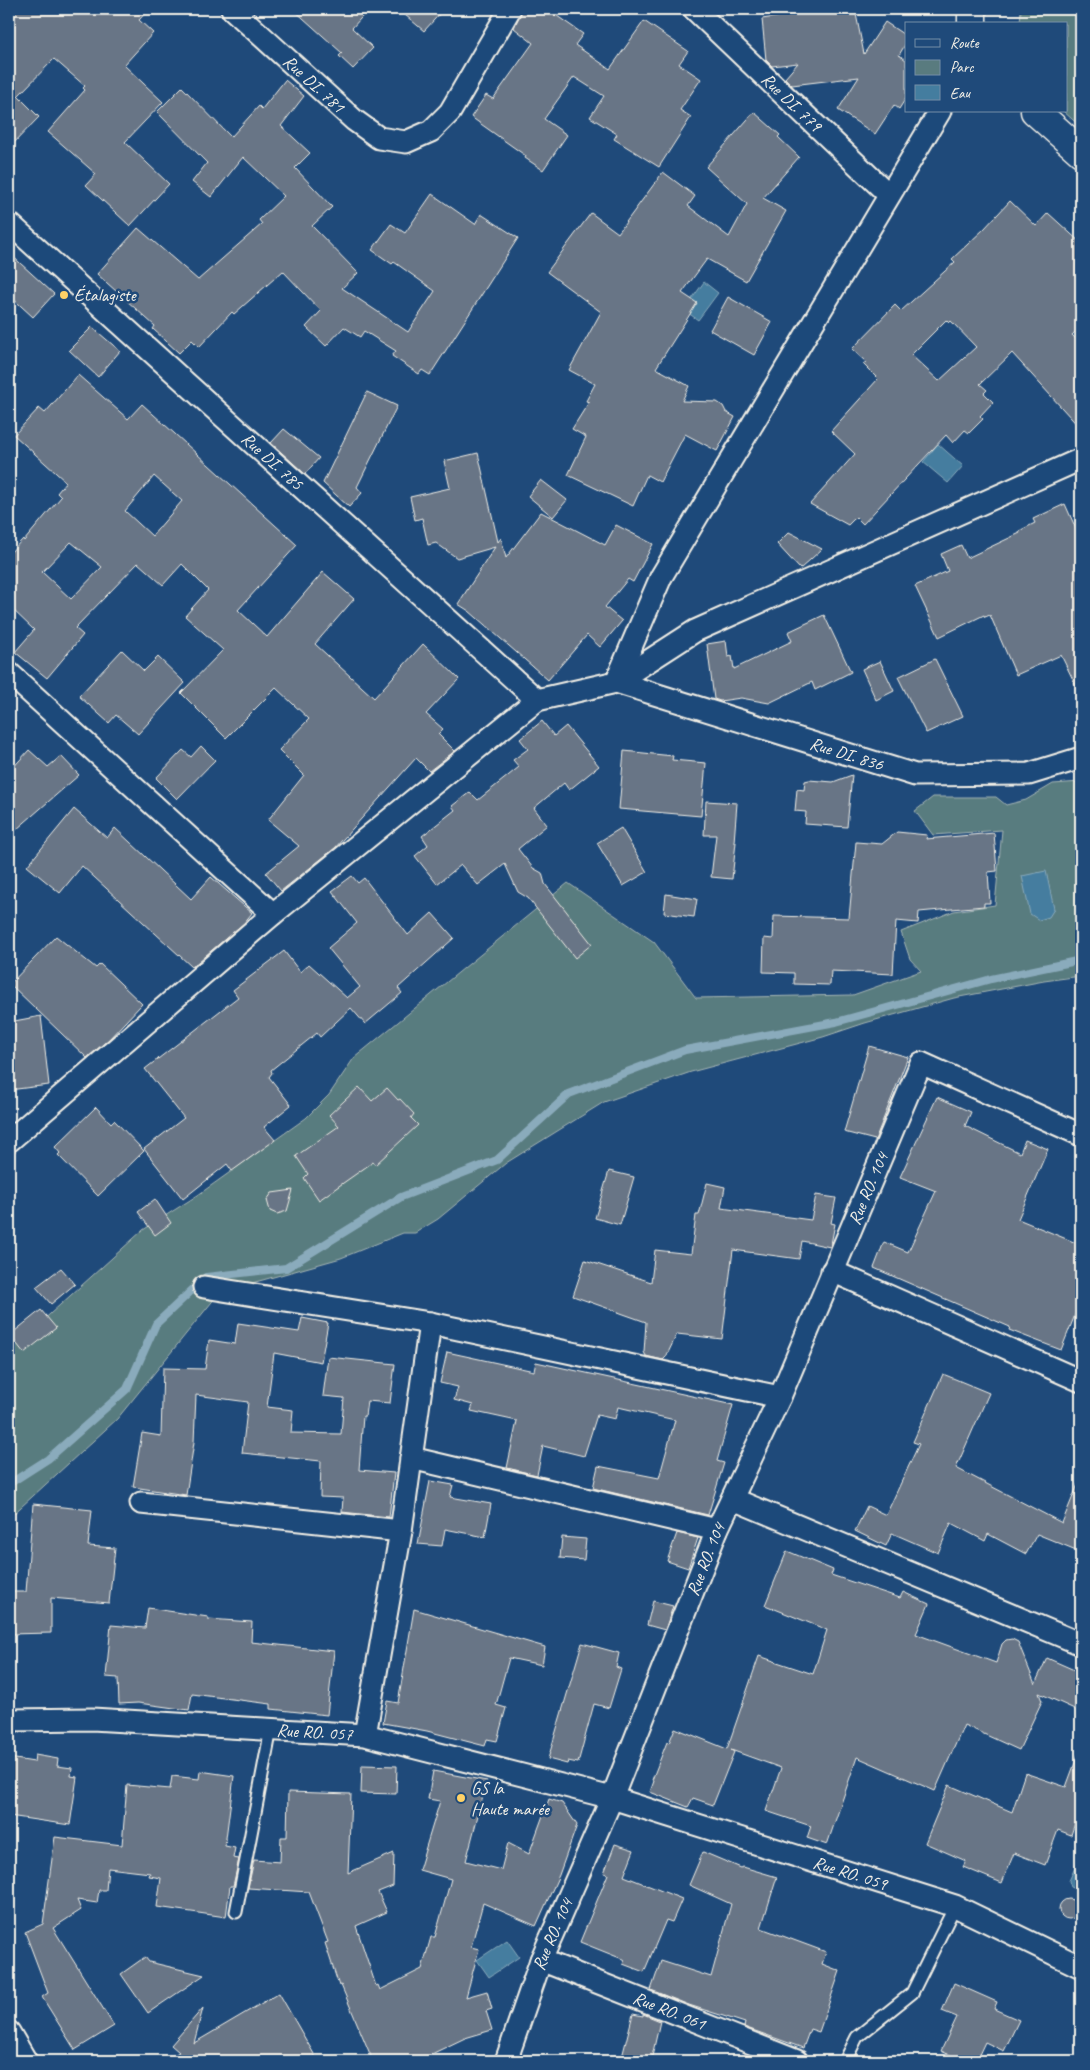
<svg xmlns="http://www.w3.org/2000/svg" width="1090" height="2070" viewBox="0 0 1090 2070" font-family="Caveat,sans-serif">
	<rect width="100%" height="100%" fill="#1f4a7a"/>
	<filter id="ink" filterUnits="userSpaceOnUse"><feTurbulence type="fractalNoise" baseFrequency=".02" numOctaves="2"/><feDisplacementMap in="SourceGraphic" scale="10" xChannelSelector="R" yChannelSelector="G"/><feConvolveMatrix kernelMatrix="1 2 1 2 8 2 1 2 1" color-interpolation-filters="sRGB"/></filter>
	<g filter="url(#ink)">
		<path fill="#597b7f" stroke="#a6b6b4" d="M1021 9H1081V127L1063 111H1066V24H1020Z
			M1081 782V976L1044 981 954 998 865 1023 823 1037 691 1072 604 1102 506 1163 438 1219 415 1233H403L341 1258 220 1292 117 1419 9 1518V1351L143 1230 198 1195 306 1118 329 1095 354 1058 568 883 654 942 696 998 853 995 921 971 910 959 901 932 954 911 995 905 1002 830 933 835 915 811 933 797H996L1006 805 1026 800 1053 784Z"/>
		<path fill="#447d9f" stroke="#8aabbc" d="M704 282 718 293 698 320 684 310Z
			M938 444 963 466 948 483 923 462Z
			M1046 871 1054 909 1049 917 1039 920 1030 914 1022 876Z
			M1081 1854V1891H1080L1071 1887 1069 1881Z
			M507 1940 519 1957 489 1977 477 1960Z"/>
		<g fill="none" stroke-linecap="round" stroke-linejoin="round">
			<path stroke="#8aabbc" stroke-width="8" d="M9 1484 48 1459 127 1389 156 1324 206 1277 286 1268 401 1197 497 1160 569 1094 685 1050 836 1022 991 979 1081 960"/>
		</g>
		<path fill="#677486" stroke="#f4f1e8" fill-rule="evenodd" d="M19 9H149L139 20 153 33 124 65 163 102 125 142 169 184 130 226 86 185 96 174 48 132 85 90 83 88 85 86 54 59 18 96 39 117 9 148V20Z
			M293 9H369L352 28 373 48 353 69 339 56 342 53Z
			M398 9H444L424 31Z
			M522 9H547L583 34 575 45 610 69 644 21 688 51 679 64 701 79 680 110 691 117 659 167 614 139 617 134 590 117 604 96 574 77 544 119 567 135 543 170 525 158 526 156 471 117 486 95 493 99 533 43 514 28Z
			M789 9H855L864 54 885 22 906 36V43L899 55 906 60V98L899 109 894 105 875 134 838 110 859 77 792 85 785 78 798 63 772 66 766 60 762 19 789 15Z
			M285 80 304 96 281 126 310 153 295 168 332 207 312 226 358 273 342 288 408 332 435 291 394 262 392 264 372 250 391 224 405 233 432 194 475 224 481 214 518 238 430 375 422 370 419 374 392 356 396 351 364 331 360 337 344 327 326 346 306 327 321 311 283 271 234 314 232 312 199 347 192 340 179 353 153 329 155 326 97 274 138 228 198 280 262 224 259 220 284 196 243 157 211 197 192 182 207 163 157 112 182 87 231 137 259 106 262 109Z
			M754 112 780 135 778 137 799 157 763 198 786 211 746 281 707 259 682 293 697 303 656 368 689 386 682 401 717 402 723 406 726 412 735 417 717 451 685 434 660 482 647 475 633 506 568 475 586 437 572 429 589 402 586 401 595 384 569 370 601 312 547 272 591 213 618 233 663 172 695 196 688 206 729 237 747 204 706 167Z
			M1010 201 1036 226 1048 213 1081 243V326L1072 335 1081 344V429L1012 353 980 384 987 390 984 393 993 402 980 416 983 419 969 433 965 430 953 443 946 435 863 524 856 517 848 525 810 504 855 454 831 431 878 379 863 364 866 362 852 349 895 305 901 311 955 262 952 259 984 229ZM946 320 949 323 951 321 976 347 939 381 911 355Z
			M9 253 54 294 33 317 9 295Z
			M728 297 772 322 754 355 710 330Z
			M92 327 120 351 98 377 69 350Z
			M78 375 128 419 142 404 297 545 238 610 267 637 323 572 354 599 315 644 374 698 423 644 459 679 426 714 443 729 438 734 455 751 429 771 416 758 335 848 281 891 266 873 299 846 268 820 304 775 279 750 309 719 276 688 226 738 181 693 223 650 185 616 208 590 182 564 163 585 138 563 75 628 83 635 47 678 15 652 34 630 9 606V554L23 539 24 541 61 497 57 493 66 482 14 435 39 408 45 413ZM154 476 182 501 152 536 125 511ZM71 542 102 567 71 599 42 572Z
			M367 392 397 406 357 487 362 493 349 507 323 483Z
			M284 429 319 458 305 474 271 443Z
			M478 453 498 542 501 538 506 558 541 512 605 545 616 525 653 544 633 582 628 579 605 607 622 621 600 647 587 635 548 680 469 611 458 604 495 547 457 558 436 543 428 545 422 518 415 520 410 497 450 488 444 461Z
			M541 480 567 500 553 517 528 496Z
			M1065 504 1081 540V696L1061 655 1016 675 990 615 985 617 984 615 939 637 915 586 948 571 941 554 961 545 967 558 1020 533 1019 531 1035 523 1033 519Z
			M789 532 822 549 800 569 777 544Z
			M824 615 851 672 815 690 812 682 769 703 741 698 720 701 714 699 707 644 726 641 728 657 732 656 734 669 792 641 788 632Z
			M122 650 144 671 158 657 185 683 138 734 116 715 109 723 79 696Z
			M935 659 963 716 926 733 898 677Z
			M880 661 894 691 876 700 862 669Z
			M542 721 554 736 566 726 599 766 569 790 564 783 534 808 547 825 518 849 533 868 542 873 545 884 592 944 575 958 528 898 518 892 505 864 478 885 461 865 437 884 415 856 428 845 422 836 455 810 452 806 470 792 478 800 519 767 513 760 528 749 520 739Z
			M201 746 215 760 177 799 156 778 183 750 191 757Z
			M29 750 48 767 61 756 79 775 9 836V772Z
			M624 751 673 756 672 760 706 763 701 816 619 809Z
			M852 775 847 827 805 824 806 812 795 811 797 789 804 790 805 781 809 780 833 782Z
			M706 801 737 803 734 842H736L732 879 711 877 716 835H704Z
			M74 809 107 838 115 828 191 899 211 877 252 913 244 923 192 967 82 866 60 893 27 866Z
			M621 828 647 872 623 886 597 843Z
			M897 832 927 835 926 839 994 833 997 871 988 872 990 903H984V906L919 912 918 923 896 921 893 974 831 971 830 985 794 984V973L763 972 764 938 773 939 774 916 849 918 856 842 882 844Z
			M352 876 358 883 364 878 408 935 432 913 454 938 398 988 402 993 365 1024 351 1008 320 1037 317 1033 271 1070 272 1073 269 1077 291 1105 264 1127 275 1140 232 1171 227 1164 183 1199 144 1149 184 1118 145 1069 238 997 233 990 284 951 300 972 309 964 347 998 360 987 328 948 357 923 332 891Z
			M666 894 697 899 694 917 664 913Z
			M56 936 96 968 100 964 142 1004 108 1040 87 1058 10 984Z
			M41 1016 49 1085 9 1090V1022Z
			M869 1046 908 1057 875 1140 844 1132Z
			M359 1087 372 1101 387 1088 398 1100 400 1099 414 1114 411 1118 418 1125 375 1165 373 1162 319 1200 304 1178 308 1174 296 1156 339 1126 329 1115Z
			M937 1097 971 1112 965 1126 1020 1153 1025 1140 1048 1149 1018 1219 1081 1245V1300L1061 1350 1009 1330 1010 1327 874 1268 884 1242 908 1252 936 1191 900 1177Z
			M96 1107 111 1123 114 1120 144 1151 98 1196 58 1155 60 1153 55 1147Z
			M609 1171 634 1177 620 1225 595 1218Z
			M707 1183 725 1187 721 1208 811 1220 816 1195 836 1198 831 1223 835 1224 831 1244 830 1247 802 1241 799 1259 733 1250 722 1339 677 1334 666 1357 663 1360 646 1356 644 1352 646 1322 573 1296 585 1260 651 1282 655 1250 691 1254 696 1215H699Z
			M293 1190 287 1211 277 1214 270 1211 267 1200 272 1193Z
			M155 1199 171 1223 155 1235 138 1212Z
			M61 1268 75 1284 51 1304 36 1287Z
			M41 1310 56 1328 24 1353 10 1335Z
			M302 1318 328 1323 321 1362 274 1353 267 1407 293 1410 291 1433 341 1434 344 1398 323 1396 328 1357 395 1364 390 1403 367 1401 365 1416H363L359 1470 394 1473 389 1517 342 1512 343 1498 320 1497 321 1461 242 1453 248 1402 196 1395 194 1442 186 1495 133 1487 142 1433 161 1436 163 1368 205 1369 209 1340 235 1344 238 1323 299 1332Z
			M447 1352 534 1371 536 1362 733 1405 717 1461 724 1463 708 1515 593 1488 598 1466 659 1478 675 1420 618 1407 615 1419 597 1415 584 1456 543 1446 537 1475 507 1468 517 1421 471 1411 473 1405 454 1400 458 1387 440 1383Z
			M943 1374 989 1393 956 1468 1062 1523 1081 1477V1552L1037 1534 1026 1554 988 1534 985 1541 951 1523 938 1553 892 1533 886 1546 855 1531 867 1506 886 1515 919 1444 913 1442Z
			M430 1481 453 1485 450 1497 491 1504 485 1537 445 1529 442 1546 418 1544Z
			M33 1504 92 1510 88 1546 115 1548 109 1603 51 1598V1633L9 1634V1592H26Z
			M677 1533 698 1538 688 1568 667 1561Z
			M562 1537 586 1539 584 1560 560 1558Z
			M787 1551 833 1570 831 1575 900 1598 903 1592 929 1604 916 1634 996 1663 1002 1644 1006 1640 1012 1639 1018 1642 1035 1684 1047 1658 1081 1673V1712L1039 1693 1042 1701 1019 1750 964 1725 935 1791 857 1757 827 1845 807 1838 811 1826 766 1811 781 1768 731 1750 734 1752 713 1805 693 1798 688 1807 650 1792 654 1781 652 1780 667 1742 669 1743 675 1728 727 1749 759 1656 813 1674 827 1630 765 1605Z
			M653 1601 673 1606 665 1630 647 1625Z
			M148 1608 208 1617V1619L252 1622 251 1642 334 1651 327 1715 271 1709V1704L192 1694 189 1710 138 1703 119 1704 118 1678 106 1677 111 1625 145 1628Z
			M414 1609 545 1647 542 1665 509 1658 496 1705 506 1708 497 1741 487 1739 485 1746 427 1731 383 1723 387 1701 398 1703Z
			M582 1643 619 1653 616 1667 621 1669 609 1708 594 1704 578 1763 568 1761 567 1764 548 1759Z
			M1079 1752H1081V1826L1075 1823 1071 1835 1058 1830 1045 1865 1014 1853 1002 1883 963 1867 966 1861 925 1843 949 1785 1012 1812 1025 1773 1066 1787Z
			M35 1755 58 1759 57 1766 72 1768 71 1776 77 1777 70 1825 9 1816V1758L34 1762Z
			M362 1765 397 1766 396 1794 361 1793Z
			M200 1771 234 1776 225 1846 235 1848 233 1858 239 1859 233 1886H230L226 1917 157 1907 161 1878 149 1876 150 1873 108 1868 106 1890H99L97 1903 77 1900 81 1910 53 1928 114 2026 75 2050 42 1997 48 1993 25 1932 43 1924 55 1837 122 1845 127 1785 170 1789 172 1776 199 1779Z
			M433 1771 487 1781 466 1861 501 1870 508 1843 529 1854 549 1799 562 1803 577 1825 559 1875 536 1926 483 1903 471 1947 479 1949 466 1997 487 1991 492 2009 486 2011 492 2030 465 2038 417 2061H373L341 1985 339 1986 325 1943 328 1942 309 1892 248 1888 254 1860 280 1862 281 1837H287L288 1792 351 1794 348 1873 394 1853 393 1886 378 1892 387 1912 356 1926 376 1986 378 1985 380 1990 422 1969 431 1937H435L451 1879 419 1870 440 1801 428 1799Z
			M615 1844 634 1850 624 1876 682 1899 672 1922 666 1920 644 1972 623 1964 625 1960 580 1942 608 1874 604 1873Z
			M703 1852 741 1868 743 1867 777 1877 761 1928 826 1952 822 1964 840 1971 819 2032 810 2029 803 2048 744 2027 745 2023 689 2005 651 1990 661 1961 711 1977 731 1904 689 1885Z
			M1059 1909a10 10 0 1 1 20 0a10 10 0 1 1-20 0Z
			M145 1957 149 1962 204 1975 148 2013 121 1974Z
			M954 1983 997 2002 994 2009 1019 2020 1004 2051 985 2042 976 2061H964L941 2051 957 2017 942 2011Z
			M279 1993 318 2061H163L179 2052 171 2045 203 2008 194 2043Z
			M633 2014 643 2016V2014L660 2021 651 2061H621Z"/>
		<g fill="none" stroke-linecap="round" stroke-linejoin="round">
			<g stroke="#f4f1e8" stroke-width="15">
				<path id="lane" d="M236 1912 271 1729
					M845 2061 857 2037 912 1993 955 1906"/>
			</g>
			<g stroke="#f4f1e8" stroke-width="25">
				<g id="street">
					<path id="s1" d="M232 9 354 120 379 138 406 142 431 131 450 112 510 9"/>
					<path id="s2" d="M694 9 889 195"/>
					<path id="s3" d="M940 111 661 577 616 682 915 775 1029 774 1081 758"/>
					<path id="s4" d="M9 223 537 700"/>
					<path d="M9 673 273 914"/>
					<path d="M9 1141 273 914 537 700 616 682 695 631 1081 459"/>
					<path d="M832 1271 1081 1381"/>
					<path d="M204 1287 430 1323 780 1397"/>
					<path d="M411 1458 717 1530"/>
					<path d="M733 1499 1081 1644"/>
					<path d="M141 1503 401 1531"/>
					<path id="s5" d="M9 1720 92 1719 365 1735 612 1798 955 1906 1081 1967"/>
					<path d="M365 1735 401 1531 430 1323"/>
					<path id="s6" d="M541 1960 797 2061"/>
					<path d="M9 2032 26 2061"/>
					<path id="s7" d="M506 2061 541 1960 612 1798 717 1530 780 1397 921 1063 1081 1135"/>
				</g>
			</g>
			<g stroke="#f4f1e8" stroke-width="31">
				<path id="secondary" d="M972 9V24
					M1035 111 1081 152"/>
			</g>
			<use href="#lane" stroke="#1f4a7a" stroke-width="11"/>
			<use href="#street" stroke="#1f4a7a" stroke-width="21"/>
			<use href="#secondary" stroke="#1f4a7a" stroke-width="28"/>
		</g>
	</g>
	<g fill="#ffd166" stroke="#1f4a7a" stroke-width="2">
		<circle cx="64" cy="295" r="5"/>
		<circle cx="461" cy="1798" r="5"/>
	</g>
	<g text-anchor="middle" stroke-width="5" stroke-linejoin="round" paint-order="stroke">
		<g font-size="18" fill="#f4f1e8" stroke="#1f4a7a">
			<text dy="6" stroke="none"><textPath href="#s1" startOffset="111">Rue DI. 781</textPath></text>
			<text dy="6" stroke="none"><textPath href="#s2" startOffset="135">Rue DI. 779</textPath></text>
			<text dy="6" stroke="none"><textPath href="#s4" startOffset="355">Rue DI. 785</textPath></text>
			<text dy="6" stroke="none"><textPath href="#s3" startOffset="899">Rue DI. 836</textPath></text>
			<text dy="6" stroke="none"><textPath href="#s7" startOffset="945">Rue RO. 104</textPath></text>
			<text dy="6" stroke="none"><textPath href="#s7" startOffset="540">Rue RO. 104</textPath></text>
			<text dy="6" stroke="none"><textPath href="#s5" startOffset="306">Rue RO. 057</textPath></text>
			<text dy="6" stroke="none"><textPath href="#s5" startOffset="861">Rue RO. 059</textPath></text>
			<text dy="6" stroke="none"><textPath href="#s7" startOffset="135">Rue RO. 104</textPath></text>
			<text dy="6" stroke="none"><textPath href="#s6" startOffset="138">Rue RO. 061</textPath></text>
		</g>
		<g font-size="18" fill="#f4f1e8" stroke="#1f4a7a" text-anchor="start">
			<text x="74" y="301">Étalagiste</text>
			<text x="471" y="1794">GS la<tspan x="471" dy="21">Haute marée</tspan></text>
		</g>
	</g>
	<rect width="1090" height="2070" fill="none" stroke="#1f4a7a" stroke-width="30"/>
	<rect x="15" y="15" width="1060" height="2040" fill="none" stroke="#f4f1e8" stroke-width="2" filter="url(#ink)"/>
	<rect x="905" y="22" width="162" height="90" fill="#1f4a7a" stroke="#748da6"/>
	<rect x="915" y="39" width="25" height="8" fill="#1f4a7a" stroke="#748da6"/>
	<text x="950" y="48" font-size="15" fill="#f4f1e8">Route</text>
	<rect x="915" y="60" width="25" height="15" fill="#597b7f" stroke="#748da6"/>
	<text x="950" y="72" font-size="15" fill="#f4f1e8">Parc</text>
	<rect x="915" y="85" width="25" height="15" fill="#447d9f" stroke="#748da6"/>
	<text x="950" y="98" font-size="15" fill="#f4f1e8">Eau</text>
</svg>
